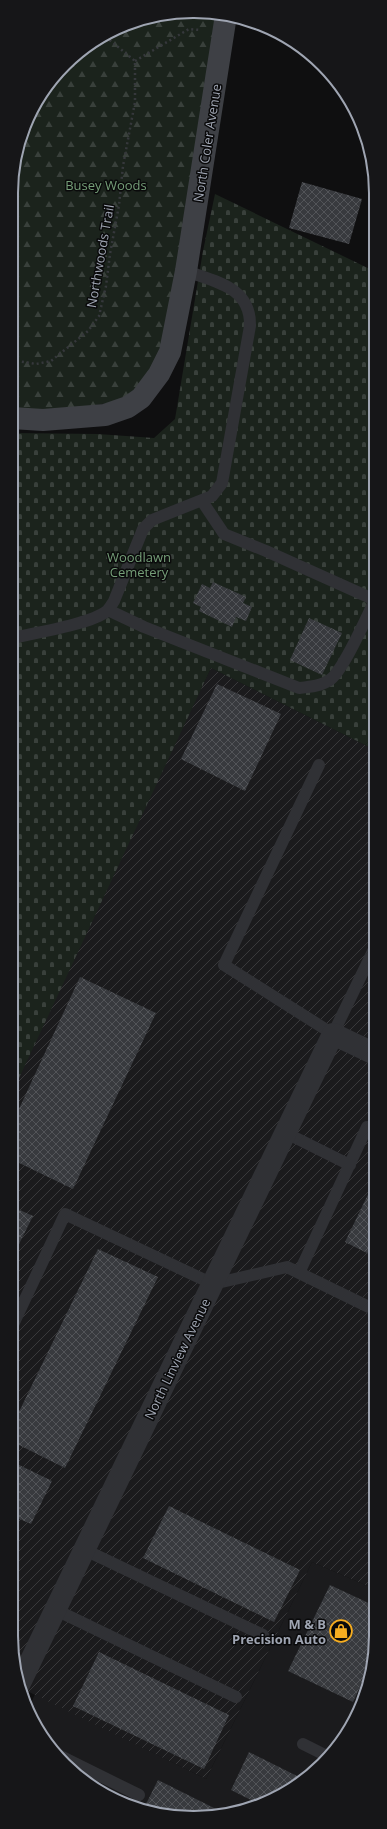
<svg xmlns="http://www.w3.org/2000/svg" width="387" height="1829" viewBox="0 0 387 1829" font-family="'Open Sans',sans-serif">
	<defs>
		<pattern id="industrial-furrows" width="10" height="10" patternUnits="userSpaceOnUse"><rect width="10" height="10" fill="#1b1b1d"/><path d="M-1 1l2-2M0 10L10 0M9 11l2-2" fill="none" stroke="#39393b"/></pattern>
		<pattern id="forest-firs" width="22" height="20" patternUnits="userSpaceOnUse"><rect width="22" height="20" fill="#1b231c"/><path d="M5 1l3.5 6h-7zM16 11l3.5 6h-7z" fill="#39403b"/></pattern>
		<pattern id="cemetery-stones" width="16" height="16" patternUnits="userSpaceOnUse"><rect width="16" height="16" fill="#1b231c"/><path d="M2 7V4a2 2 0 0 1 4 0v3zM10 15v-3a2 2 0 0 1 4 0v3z" fill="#39403b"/></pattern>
		<pattern id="building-cross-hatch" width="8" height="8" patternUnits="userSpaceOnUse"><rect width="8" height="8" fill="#383a3e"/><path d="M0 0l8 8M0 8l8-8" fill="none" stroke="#525458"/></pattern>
	</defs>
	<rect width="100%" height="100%" fill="#0f0f10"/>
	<path fill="#1b1b1d" d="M312 1562 375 1589 374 1659 357 1716 314 1773 252 1808 182 1818 113 1799 64 1764 28 1710 35 1694 206 1779Z"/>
	<path fill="url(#industrial-furrows)" d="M211 668 375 750V1589L312 1562 206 1779 21 1688 11 1635 12 1082Z"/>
	<path fill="url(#forest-firs)" d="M217 13 170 352 141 398 12 418 13 170 35 102 82 49 146 17Z"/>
	<path fill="url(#cemetery-stones)" d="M215 194 376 272 375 750 211 668 12 1093V433L98 434 154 438 175 419 203 251Z"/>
	<path fill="url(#building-cross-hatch)" d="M302 182 362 199 349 244 289 228Z
		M213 582 246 597 243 603 252 607 246 621 236 617 232 627 199 611 201 607 193 603 202 584 210 588Z
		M309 618 342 633 322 675 290 660Z
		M217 684 281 714 245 791 181 759Z
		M80 977 156 1013 73 1189 11 1159 12 1124Z
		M375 1180V1257L345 1242Z
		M11 1206 33 1216 11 1260Z
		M98 1249 158 1277 65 1468 11 1441V1416L16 1418Z
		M11 1461 52 1481 31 1524 11 1515Z
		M169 1506 300 1570 274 1622 143 1558Z
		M330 1585 375 1606 374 1656 353 1702 288 1671Z
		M99 1652 229 1715 204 1769 73 1706Z
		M249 1752 303 1779 259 1804 231 1790Z
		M158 1780 222 1812 182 1818 144 1808Z"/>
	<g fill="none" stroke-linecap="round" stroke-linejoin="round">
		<path stroke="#36383c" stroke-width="2.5" stroke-dasharray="2 3" stroke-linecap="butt" d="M135 61 189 29 200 30
			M12 360 36 364 51 361 88 331 99 316 106 286 110 254 119 205 123 166 135 102V61L106 37"/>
		<path stroke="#303135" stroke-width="12" d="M202 501 224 534 266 551 375 600
			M108 610 144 627 299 688C310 687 322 686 331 679 345 667 366 618 375 600
			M12 638C34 633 91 624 107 611 110 608 112 604 114 601L143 529 152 520 212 496 222 483 250 326C251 287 216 282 186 271
			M319 765 224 965 333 1034 375 947
			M286 1133 350 1165
			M299 1273 367 1127
			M11 1329 65 1214 213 1284 287 1267 375 1310
			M85 1550 263 1635
			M56 1610 236 1697
			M303 1744 327 1756
			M58 1755 139 1795"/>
		<path stroke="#303135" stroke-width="22" d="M20 1683 333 1034 375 1054"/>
		<path stroke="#3e4045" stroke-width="22" d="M12 418 43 420 105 415 128 407 141 398 159 374 170 352 186 271 226 15"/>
	</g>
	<defs>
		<g id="shop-ring" transform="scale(1.15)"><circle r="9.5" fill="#0a0a0b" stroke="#f7ae20" stroke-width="1.5"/><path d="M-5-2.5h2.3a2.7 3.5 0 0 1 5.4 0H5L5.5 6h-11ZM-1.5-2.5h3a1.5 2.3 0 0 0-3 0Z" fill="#f7ae20"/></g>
	</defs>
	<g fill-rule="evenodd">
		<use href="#shop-ring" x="341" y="1631"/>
	</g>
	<g text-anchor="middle" stroke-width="3" stroke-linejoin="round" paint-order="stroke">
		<g font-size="13" fill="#9fa5b2" stroke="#0a0a0b">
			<text transform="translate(207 143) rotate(-81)" y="5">North Coler Avenue</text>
			<text transform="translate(100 256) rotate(-80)" y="5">Northwoods Trail</text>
			<text transform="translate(177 1359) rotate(-64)" y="5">North Linview Avenue</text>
		</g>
		<g font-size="13" fill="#759e78" stroke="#0a0a0b">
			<text x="106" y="190">Busey Woods</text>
			<text x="139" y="562">Woodlawn<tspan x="139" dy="15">Cemetery</tspan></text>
		</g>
		<g font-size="13" font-weight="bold" fill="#9fa5b2" stroke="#0a0a0b" text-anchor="end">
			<text x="326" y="1629">M &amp; B<tspan x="326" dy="15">Precision Auto</tspan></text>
		</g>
	</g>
	<path d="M0 0H387V1829H0ZM193 18H194A175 175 0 0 1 369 193V1636A175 175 0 0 1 194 1811H193A175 175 0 0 1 18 1636V193A175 175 0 0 1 193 18Z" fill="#161618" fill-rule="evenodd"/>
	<path fill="none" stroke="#9fa5b2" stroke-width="2" d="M193 18H194A175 175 0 0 1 369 193V1636A175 175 0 0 1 194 1811H193A175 175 0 0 1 18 1636V193A175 175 0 0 1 193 18Z"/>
</svg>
